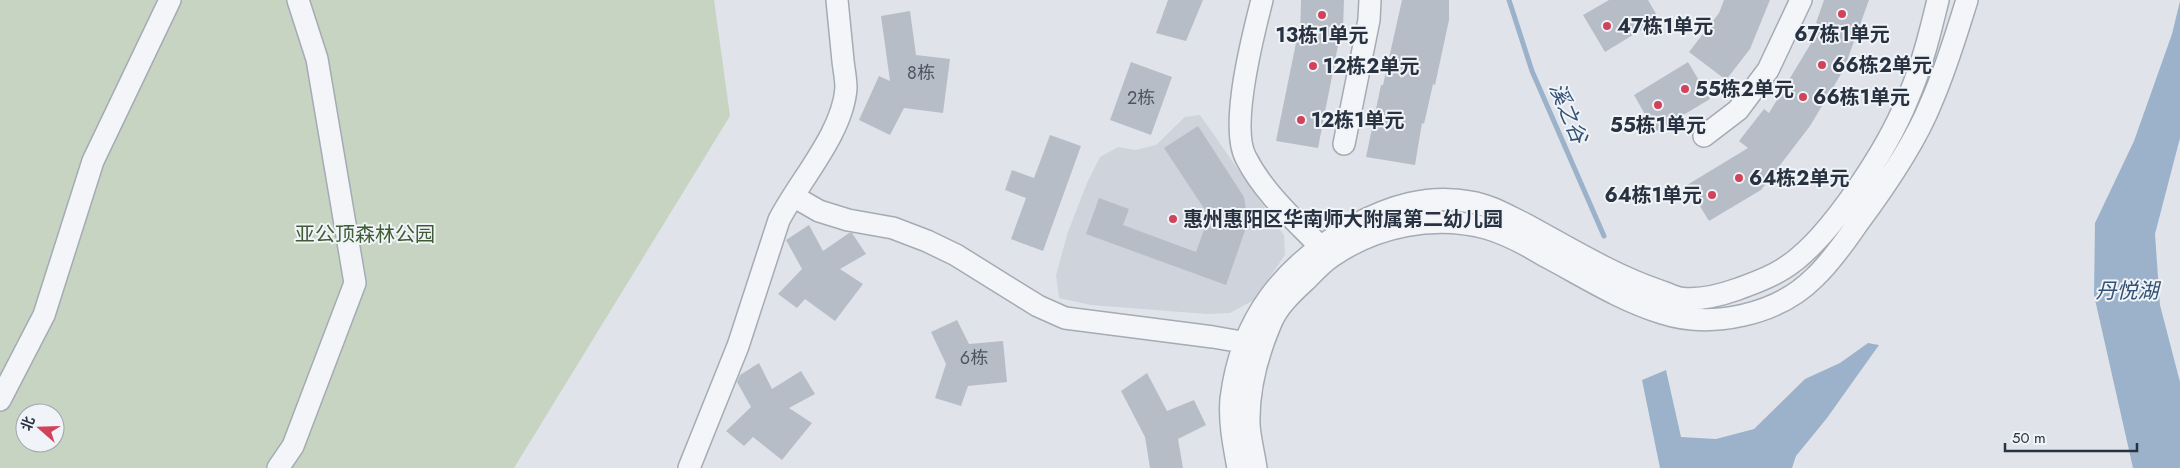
<svg xmlns="http://www.w3.org/2000/svg" width="2180" height="468" viewBox="0 0 2180 468" font-family="Jost,'Noto Sans SC',sans-serif">
	<rect width="100%" height="100%" fill="#e0e4ea"/>
	<path fill="#ced3dc" d="M1200 115 1284 235 1285 255 1254 300 1230 313 1207 314 1091 305 1059 298 1056 275 1068 232 1087 183 1100 157 1118 147 1135 150 1156 145 1185 117Z"/>
	<path fill="#c6d4c1" fill-rule="evenodd" d="M0 0H714L730 116 514 468H0ZM25 413H55V443H25Z"/>
	<path fill="#9bb2ca" d="M2180 1V138L2155 234 2160 305 2180 382V468H2133L2094 295 2095 223 2134 141 2172 34Z
		M1868 343 1879 345 1827 418 1796 456 1792 468H1660L1642 380 1666 370 1681 437 1716 439 1754 429 1805 379 1840 363Z"/>
	<g fill="none" stroke-linecap="round" stroke-linejoin="round">
		<path stroke="#9bb2ca" stroke-width="5" d="M1509 0 1532 71 1604 236"/>
	</g>
	<path fill="#b7bdc6" d="M1168 0H1203L1186 41 1156 33Z
		M1301 0H1344L1343 30H1341L1318 148 1276 141 1297 38H1300Z
		M1402 0H1449V20L1435 85 1433 84 1424 124 1422 123 1415 165 1366 157 1381 85H1383Z
		M1609 0H1648L1659 19 1605 52 1583 15Z
		M1724 0H1770L1750 49 1726 80 1689 52 1719 13Z
		M1824 0H1869L1848 58 1850 59 1810 126 1761 190 1709 221 1687 185 1748 148 1739 141 1764 109 1769 113 1822 25 1816 23Z
		M910 11 916 55 950 59 943 113 904 108 890 135 859 120 879 76 890 81 881 16Z
		M1131 62 1172 77 1151 135 1110 120Z
		M1688 62 1710 99 1655 132 1634 95Z
		M1198 126 1244 197 1248 222 1226 285 1086 234 1099 198 1129 209 1123 225 1196 252 1209 216 1164 148Z
		M1050 135 1081 146 1043 251 1011 239 1026 198 1005 190 1012 170 1034 178Z
		M809 225 823 251 849 233H852L866 254 840 269 863 284 835 321 805 299 797 308 778 294 802 269 786 240Z
		M957 320 969 344 1003 341 1007 382 968 386 961 406 935 398 946 364 931 332Z
		M759 363 772 389 801 371 815 394 789 408 812 423 782 460 753 437 744 446 726 431 751 407 737 382 740 375Z
		M1147 373 1167 411 1194 400 1206 425 1178 439 1183 468H1150L1145 437 1121 391Z"/>
	<g fill="none" stroke-linecap="round" stroke-linejoin="round">
		<g stroke="#a5abb4" stroke-width="24">
			<path id="minor" d="M1262 0C1253 35 1229 127 1246 158 1266 197 1301 225 1330 257
				M1704 136 1738 110 1768 70 1801 0
				M1344 144 1369 20 1370 0
				M793 196 819 211 848 220 893 228 927 241 956 255 1038 306 1065 318 1213 337 1259 345
				M0 400 44 315 93 161 170 0
				M278 468 293 446 355 283 317 59 298 0
				M689 468 738 346 779 220C799 181 843 133 846 88 846 79 844 70 843 61 841 41 839 20 837 0
				M1238 468C1234 446 1229 422 1231 399 1241 318 1284 265 1353 226 1390 206 1428 194 1471 202 1490 205 1508 216 1525 224 1569 248 1613 275 1660 291 1667 293 1674 297 1680 298 1699 301 1721 295 1738 289 1754 283 1769 278 1783 269 1829 241 1888 148 1908 98 1922 66 1930 33 1938 0
				M1256 468C1254 454 1250 439 1249 425 1248 391 1257 356 1270 325 1277 306 1293 292 1307 279 1315 271 1322 263 1331 257 1375 226 1434 214 1486 228 1507 234 1527 245 1545 256 1583 276 1620 300 1662 313 1711 329 1777 315 1814 278 1831 262 1845 242 1858 223 1884 188 1915 143 1931 103 1946 69 1956 35 1967 0"/>
		</g>
		<use href="#minor" stroke="#f3f5f8" stroke-width="21"/>
	</g>
	<g fill="#d1435a" stroke="#f0f3f7" stroke-width="2">
		<circle cx="1842" cy="14" r="5"/>
		<circle cx="1322" cy="15" r="5"/>
		<circle cx="1607" cy="26" r="5"/>
		<circle cx="1822" cy="65" r="5"/>
		<circle cx="1313" cy="66" r="5"/>
		<circle cx="1685" cy="89" r="5"/>
		<circle cx="1803" cy="97" r="5"/>
		<circle cx="1658" cy="105" r="5"/>
		<circle cx="1301" cy="120" r="5"/>
		<circle cx="1739" cy="178" r="5"/>
		<circle cx="1712" cy="195" r="5"/>
		<circle cx="1173" cy="219" r="5"/>
	</g>
	<g text-anchor="middle" stroke-width="4" stroke-linejoin="round" paint-order="stroke">
		<g font-size="18" fill="#4c5562">
			<text x="921" y="79">8栋</text>
			<text x="1141" y="104">2栋</text>
			<text x="974" y="364">6栋</text>
		</g>
		<g font-size="20" font-weight="bold" fill="#283241" stroke="#f0f3f7" text-anchor="start">
			<text x="1617" y="33">47栋1单元</text>
			<text x="1842" y="41" text-anchor="middle">67栋1单元</text>
			<text x="1322" y="42" text-anchor="middle">13栋1单元</text>
			<text x="1832" y="72">66栋2单元</text>
			<text x="1323" y="73">12栋2单元</text>
			<text x="1695" y="96">55栋2单元</text>
			<text x="1813" y="104">66栋1单元</text>
			<text x="1311" y="127">12栋1单元</text>
			<text x="1658" y="132" text-anchor="middle">55栋1单元</text>
			<text x="1749" y="185">64栋2单元</text>
			<text x="1702" y="202" text-anchor="end">64栋1单元</text>
			<text x="1183" y="226">惠州惠阳区华南师大附属第二幼儿园</text>
		</g>
		<g font-size="20" fill="#3e5d35" stroke="#f0f3f7">
			<text x="365" y="241">亚公顶森林公园</text>
		</g>
		<g font-size="21" font-style="italic" fill="#325176" stroke="#f0f3f7">
			<text transform="translate(1568 113) rotate(67)" y="7">溪之谷</text>
			<text x="2127" y="298">丹悦湖</text>
		</g>
	</g>
	<g transform="translate(40 428) rotate(290)"><circle r="24" fill="#f0f3f7" stroke="#a0a6ae"/>
	<path d="M0-4L9 19L0 12L-9 19Z" fill="#d1435a"/>
	<text y="-8" font-size="14" font-weight="bold" text-anchor="middle" fill="#283241">北</text>
	</g>
	<path d="M2005 443v8h132v-8" fill="none" stroke="#283241" stroke-width="2.5"/>
	<text x="2012" y="443" font-size="15" fill="#283241" stroke="#f0f3f7" stroke-width="4" paint-order="stroke">50 m</text>
</svg>
